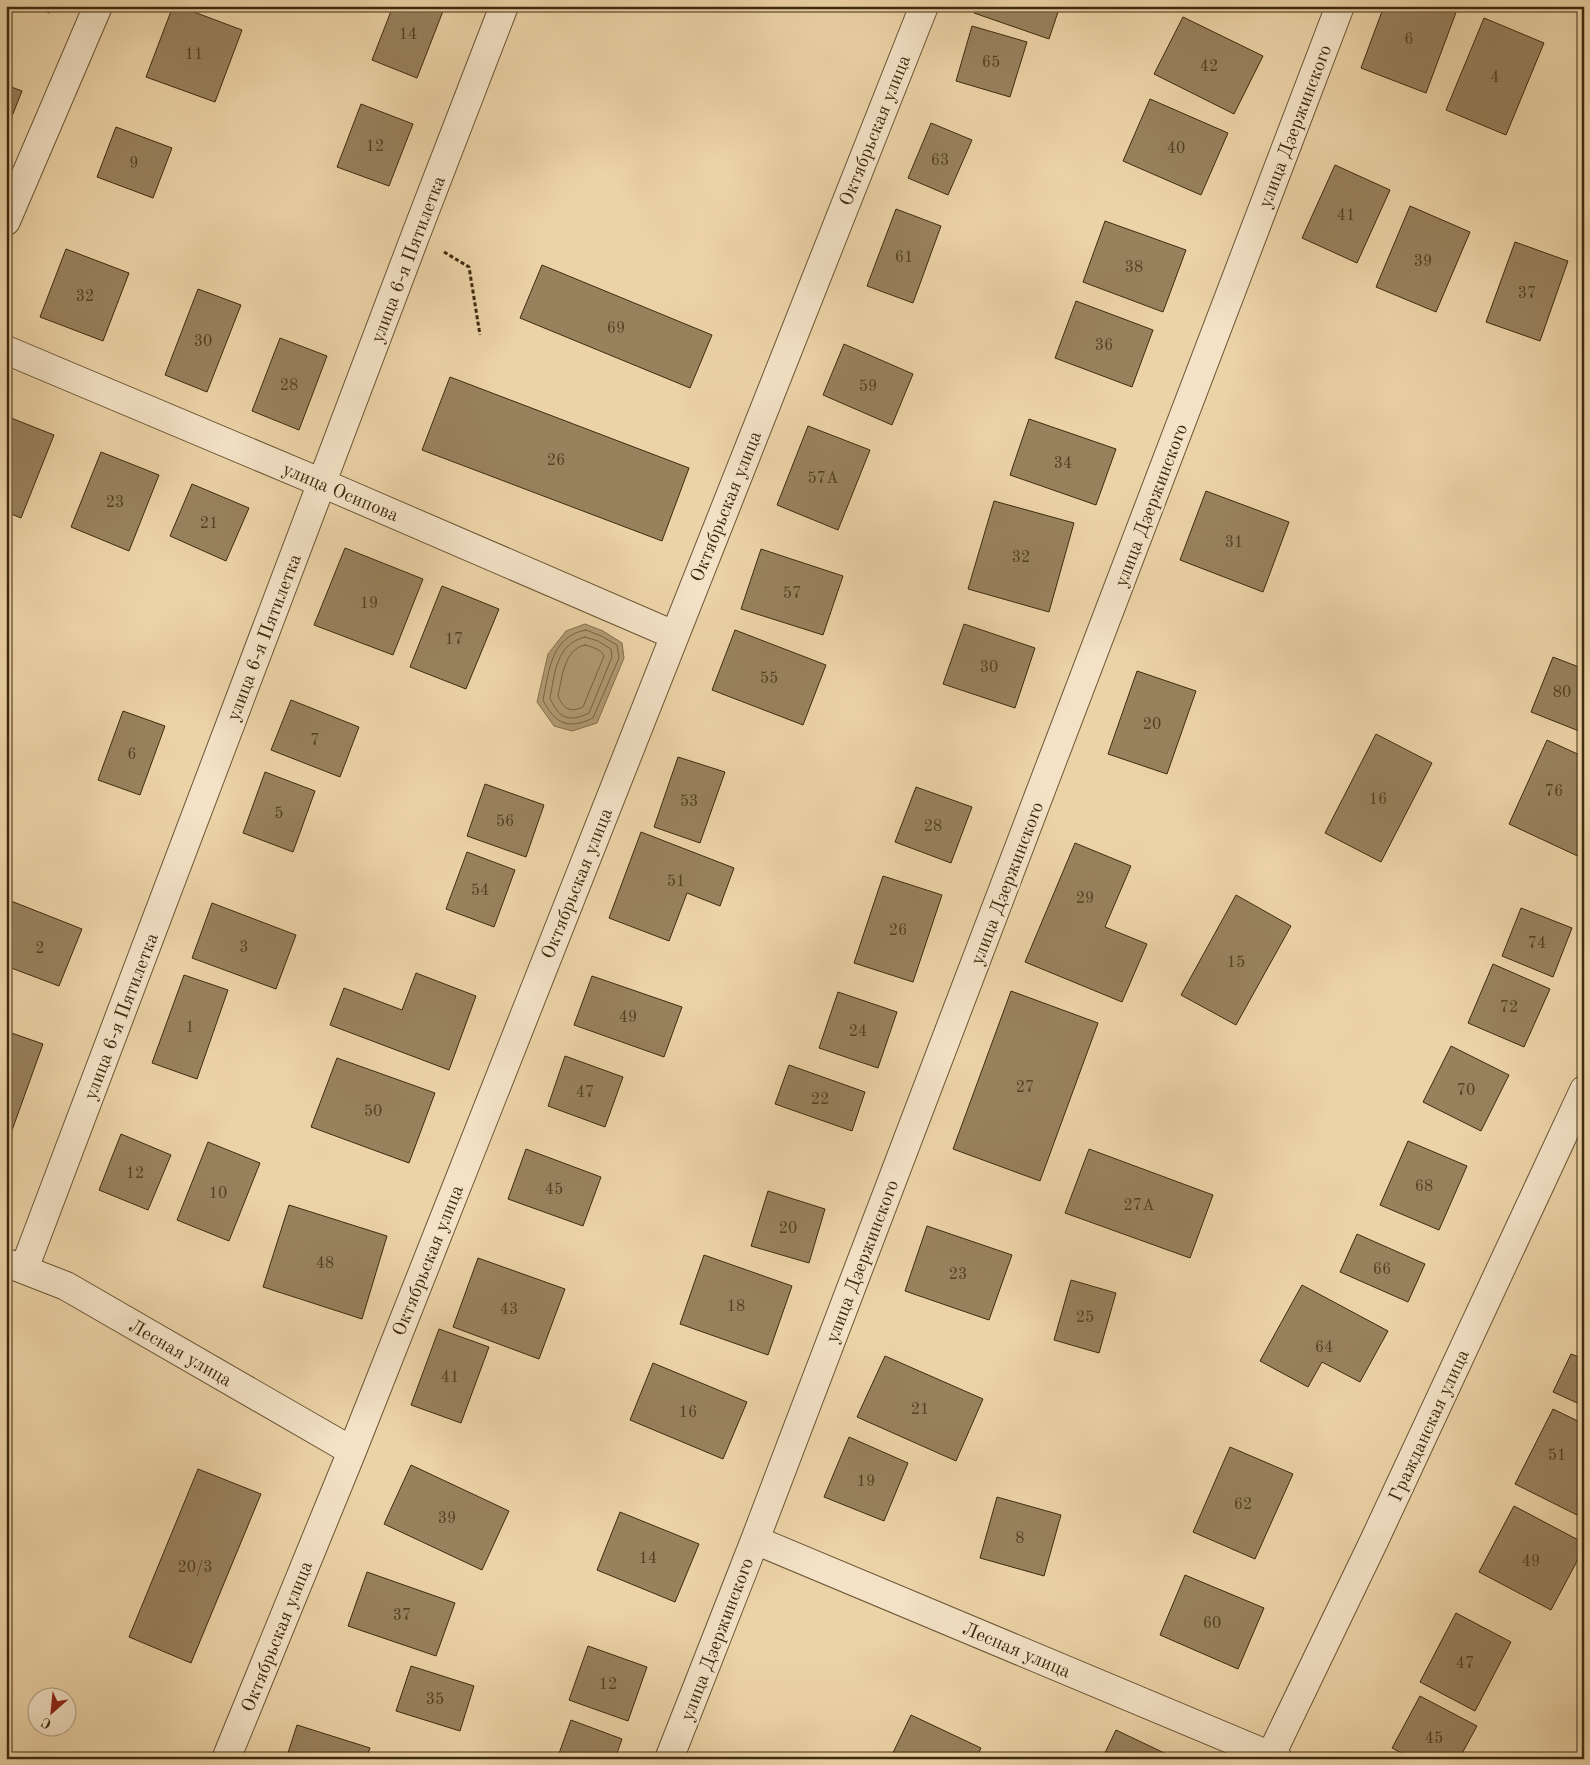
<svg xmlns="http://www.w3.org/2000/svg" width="1590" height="1765" viewBox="0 0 1590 1765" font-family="'Old Standard TT',serif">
	<rect width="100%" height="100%" fill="#ecd3a7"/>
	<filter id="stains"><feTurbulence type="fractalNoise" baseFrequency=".004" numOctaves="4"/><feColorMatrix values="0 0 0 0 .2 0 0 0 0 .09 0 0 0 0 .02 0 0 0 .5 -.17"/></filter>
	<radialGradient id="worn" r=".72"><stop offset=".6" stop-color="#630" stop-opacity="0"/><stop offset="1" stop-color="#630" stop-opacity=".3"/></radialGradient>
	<path fill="#b19a73" stroke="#836e4b" d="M585 624 603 631 622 643 624 658 597 723 572 731 554 726 537 702 548 654 566 631Z"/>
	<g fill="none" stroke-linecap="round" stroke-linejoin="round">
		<path stroke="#786240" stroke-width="1" d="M586 630 601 636 617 645 619 658 593 718C568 730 555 724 543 700 549 671 551 636 586 630Z
			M585 637 598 641 611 649 612 657 589 713C568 723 559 718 550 698 555 673 556 644 585 637Z
			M585 645C592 647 601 649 604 656L583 707C570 713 564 709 558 696 562 678 564 649 585 645Z"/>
	</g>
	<path fill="#98825e" stroke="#3e2b0e" d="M32 6H52L49 13Z
		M173 6H178L242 30 215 102 146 77Z
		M393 6H445L417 78 372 60Z
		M976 6H1060L1049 39 974 13Z
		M1384 6 1458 7 1426 93 1361 68Z
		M1183 17 1263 56 1234 114 1154 74Z
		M1484 18 1544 43 1506 135 1446 110Z
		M972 26 1027 42 1010 97 956 81Z
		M6 85 22 91 6 131Z
		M1150 99 1228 133 1201 195 1123 161Z
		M361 104 413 124 389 186 337 167Z
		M931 123 972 140 948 195 908 178Z
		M116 127 172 148 153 198 97 177Z
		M1584 130V145L1579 143Z
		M1335 165 1390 190 1357 263 1302 238Z
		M1410 206 1470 232 1436 312 1376 287Z
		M896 209 941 226 913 303 867 286Z
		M1105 221 1186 250 1163 312 1083 282Z
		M1515 242 1568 261 1540 341 1486 322Z
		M66 249 129 273 103 341 40 317Z
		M542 265 712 335 690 388 520 318Z
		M198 289 241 305 207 392 165 375Z
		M1076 301 1153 330 1132 387 1055 358Z
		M280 338 327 356 299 430 252 411Z
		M844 344 913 374 892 425 823 395Z
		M450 377 689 468 662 541 422 450Z
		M6 416 54 435 21 518 6 512Z
		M1029 419 1116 449 1096 505 1010 475Z
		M808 426 870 450 838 530 777 505Z
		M101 452 159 475 129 551 71 527Z
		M192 484 249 508 226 561 170 536Z
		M1206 491 1289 522 1263 592 1180 560Z
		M994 501 1074 523 1049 612 968 589Z
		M345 548 423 579 393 655 314 625Z
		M761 549 843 576 823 635 741 609Z
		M442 586 499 609 466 689 410 667Z
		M964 624 1035 648 1015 708 943 684Z
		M735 630 826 665 803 725 712 690Z
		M1553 657 1584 669V733L1531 712Z
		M1137 671 1196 691 1167 774 1108 754Z
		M291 700 359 727 340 777 271 750Z
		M123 711 165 726 140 795 98 780Z
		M1376 734 1432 763 1381 862 1325 833Z
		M1547 740 1584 757V859L1509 824Z
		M678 757 725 772 700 843 654 827Z
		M265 772 315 791 293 852 243 833Z
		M485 784 544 805 526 857 467 836Z
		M916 787 972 807 951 863 895 842Z
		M641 832 734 868 720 906 687 893 669 941 609 918Z
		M1075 843 1131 866 1105 927 1147 944 1122 1002 1025 962Z
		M467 852 515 870 494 927 446 909Z
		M883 876 942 895 913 982 854 963Z
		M1236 895 1291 926 1236 1025 1181 995Z
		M6 899 82 929 59 986 6 966Z
		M212 903 296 935 276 989 192 958Z
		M1521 908 1572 928 1553 977 1502 956Z
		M1493 964 1550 989 1524 1047 1468 1023Z
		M416 973 476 996 449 1070 330 1025 344 988 402 1010Z
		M184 975 228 990 197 1079 152 1063Z
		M592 976 682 1007 664 1057 574 1025Z
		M1011 991 1098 1023 1040 1181 953 1149Z
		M838 992 897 1012 878 1068 819 1048Z
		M6 1031 43 1044 6 1147Z
		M1451 1046 1509 1075 1481 1131 1423 1102Z
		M565 1056 623 1077 605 1127 548 1106Z
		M337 1058 435 1093 409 1163 311 1127Z
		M789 1065 865 1092 852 1131 775 1104Z
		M121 1134 171 1155 148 1210 99 1190Z
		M1408 1141 1467 1166 1439 1230 1380 1205Z
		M208 1142 260 1163 229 1241 177 1220Z
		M526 1149 601 1177 583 1226 508 1199Z
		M1089 1149 1213 1195 1190 1258 1065 1213Z
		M768 1191 825 1209 809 1263 751 1246Z
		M289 1205 387 1236 362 1319 263 1287Z
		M927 1226 1012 1255 989 1320 905 1291Z
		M1357 1234 1425 1264 1408 1302 1340 1272Z
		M704 1255 792 1286 768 1355 680 1324Z
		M478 1258 565 1289 539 1359 453 1327Z
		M1071 1280 1116 1293 1099 1353 1054 1340Z
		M1302 1285 1388 1331 1360 1382 1322 1362 1308 1387 1260 1361Z
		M439 1329 489 1347 461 1423 411 1405Z
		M1571 1354 1584 1359V1406L1553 1392Z
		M885 1356 983 1399 956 1461 857 1417Z
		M653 1363 747 1402 723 1459 630 1420Z
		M1553 1409 1584 1424V1502L1577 1515 1515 1484Z
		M849 1437 908 1463 884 1521 824 1497Z
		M1230 1447 1293 1474 1255 1559 1193 1532Z
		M411 1465 509 1511 482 1570 384 1524Z
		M198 1469 261 1494 191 1663 129 1637Z
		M997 1497 1061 1515 1044 1576 980 1558Z
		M1514 1506 1584 1543V1548L1551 1610 1479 1572Z
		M620 1512 699 1544 675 1602 597 1570Z
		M367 1572 455 1603 436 1656 348 1626Z
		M1185 1575 1264 1608 1238 1669 1160 1635Z
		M1456 1613 1511 1642 1475 1711 1420 1682Z
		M588 1646 647 1667 628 1721 569 1700Z
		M411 1666 474 1686 460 1731 396 1711Z
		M1420 1696 1477 1726 1459 1759H1413L1392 1748Z
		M911 1715 981 1748 976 1759H890Z
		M571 1720 622 1739 615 1759H557Z
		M297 1725 370 1748 366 1759H286Z
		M1116 1730 1177 1759H1102Z"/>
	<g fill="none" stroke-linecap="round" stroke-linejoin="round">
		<g stroke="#6a5534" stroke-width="30">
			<path id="minor" d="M6 221 98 6
				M6 350 322 483 674 635
				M7 1263 66 1286 352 1451
				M24 1269 416 234 504 6
				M755 1540 1278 1759
				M226 1759 352 1451 924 6
				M669 1759 755 1540 1340 6
				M1269 1759 1374 1541 1584 1090"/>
		</g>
		<path stroke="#3e2b0e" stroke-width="3" stroke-dasharray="4 2.5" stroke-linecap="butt" d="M444 252 469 267 480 335"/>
		<use href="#minor" stroke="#f3e2c6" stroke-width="28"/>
	</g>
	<g text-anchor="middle" stroke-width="5" stroke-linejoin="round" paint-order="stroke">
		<g font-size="16" fill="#544122">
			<text x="408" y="39">14</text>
			<text x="1409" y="44">6</text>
			<text x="194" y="59">11</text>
			<text x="991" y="67">65</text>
			<text x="1209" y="71">42</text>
			<text x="1495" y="82">4</text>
			<text x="375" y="151">12</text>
			<text x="1176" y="153">40</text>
			<text x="940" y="165">63</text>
			<text x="134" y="168">9</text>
			<text x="1346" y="220">41</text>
			<text x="904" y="262">61</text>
			<text x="1423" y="266">39</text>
			<text x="1134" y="272">38</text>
			<text x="1527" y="298">37</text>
			<text x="85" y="301">32</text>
			<text x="616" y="333">69</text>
			<text x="203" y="346">30</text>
			<text x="1104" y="350">36</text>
			<text x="289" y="390">28</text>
			<text x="868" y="391">59</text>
			<text x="556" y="465">26</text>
			<text x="1063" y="468">34</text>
			<text x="823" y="483">57А</text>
			<text x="115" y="507">23</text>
			<text x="209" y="528">21</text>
			<text x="1234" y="547">31</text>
			<text x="1021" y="562">32</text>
			<text x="792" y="598">57</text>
			<text x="369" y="608">19</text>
			<text x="454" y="644">17</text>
			<text x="989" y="672">30</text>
			<text x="769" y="683">55</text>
			<text x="1562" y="697">80</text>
			<text x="1152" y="729">20</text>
			<text x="315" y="745">7</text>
			<text x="132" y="759">6</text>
			<text x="1554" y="796">76</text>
			<text x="1378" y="804">16</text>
			<text x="689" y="806">53</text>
			<text x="279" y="818">5</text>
			<text x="505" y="826">56</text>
			<text x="933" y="831">28</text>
			<text x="676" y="886">51</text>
			<text x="480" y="895">54</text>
			<text x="1085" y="903">29</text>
			<text x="898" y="935">26</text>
			<text x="1537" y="948">74</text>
			<text x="244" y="952">3</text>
			<text x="40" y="953">2</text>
			<text x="1236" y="967">15</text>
			<text x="1509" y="1012">72</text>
			<text x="628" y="1022">49</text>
			<text x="190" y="1032">1</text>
			<text x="858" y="1036">24</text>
			<text x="1025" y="1092">27</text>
			<text x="1466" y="1095">70</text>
			<text x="585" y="1097">47</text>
			<text x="820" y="1104">22</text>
			<text x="373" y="1116">50</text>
			<text x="135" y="1178">12</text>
			<text x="1424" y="1191">68</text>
			<text x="554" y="1194">45</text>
			<text x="218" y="1198">10</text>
			<text x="1139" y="1210">27А</text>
			<text x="788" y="1233">20</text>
			<text x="325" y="1268">48</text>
			<text x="1382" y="1274">66</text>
			<text x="958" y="1279">23</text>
			<text x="736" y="1311">18</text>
			<text x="509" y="1314">43</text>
			<text x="1085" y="1322">25</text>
			<text x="1324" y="1352">64</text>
			<text x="450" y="1382">41</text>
			<text x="920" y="1414">21</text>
			<text x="688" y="1417">16</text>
			<text x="1557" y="1460">51</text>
			<text x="866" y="1486">19</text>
			<text x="1243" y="1509">62</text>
			<text x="447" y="1523">39</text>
			<text x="1020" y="1543">8</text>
			<text x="648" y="1563">14</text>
			<text x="1531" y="1566">49</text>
			<text x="195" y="1572">20/3</text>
			<text x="402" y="1620">37</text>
			<text x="1212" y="1628">60</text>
			<text x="1465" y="1668">47</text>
			<text x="608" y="1689">12</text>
			<text x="435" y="1704">35</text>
			<text x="1434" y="1743">45</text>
		</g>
		<g font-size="19" fill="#3e2b0e" stroke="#f3e2c6">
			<text transform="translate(1294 126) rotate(-69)" y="7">улица Дзержинского</text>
			<text transform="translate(874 130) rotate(-68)" y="7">Октябрьская улица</text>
			<text transform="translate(407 259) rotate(-69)" y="7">улица 6-я Пятилетка</text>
			<text transform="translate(341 491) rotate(23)" y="7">улица Осипова</text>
			<text transform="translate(1150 505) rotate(-69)" y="7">улица Дзержинского</text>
			<text transform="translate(725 506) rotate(-68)" y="7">Октябрьская улица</text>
			<text transform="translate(263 637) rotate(-69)" y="7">улица 6-я Пятилетка</text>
			<text transform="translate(576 883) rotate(-68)" y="7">Октябрьская улица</text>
			<text transform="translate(1006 883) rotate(-69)" y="7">улица Дзержинского</text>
			<text transform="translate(120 1016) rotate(-69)" y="7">улица 6-я Пятилетка</text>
			<text transform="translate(427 1260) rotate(-68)" y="7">Октябрьская улица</text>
			<text transform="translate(861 1261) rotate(-69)" y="7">улица Дзержинского</text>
			<text transform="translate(181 1352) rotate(30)" y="7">Лесная улица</text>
			<text transform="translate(1428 1425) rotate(-65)" y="7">Гражданская улица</text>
			<text transform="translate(276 1636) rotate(-68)" y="7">Октябрьская улица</text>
			<text transform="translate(716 1639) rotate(-69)" y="7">улица Дзержинского</text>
			<text transform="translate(1017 1649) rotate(23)" y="7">Лесная улица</text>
		</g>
	</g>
	<rect width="1590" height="1765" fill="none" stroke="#ecd3a7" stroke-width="25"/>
	<rect x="8" y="8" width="1575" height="1750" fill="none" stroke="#3e2b0e" stroke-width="2.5"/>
	<rect x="12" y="12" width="1565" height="1740" fill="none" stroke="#3e2b0e"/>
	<g transform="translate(52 1712) rotate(207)"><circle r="24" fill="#f3e2c6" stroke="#ab997c"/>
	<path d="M0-4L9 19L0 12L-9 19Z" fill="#8f2418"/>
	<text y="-8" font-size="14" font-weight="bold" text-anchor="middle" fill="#3e2b0e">С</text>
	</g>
	<rect width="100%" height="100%" filter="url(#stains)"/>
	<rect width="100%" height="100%" fill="url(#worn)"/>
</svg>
